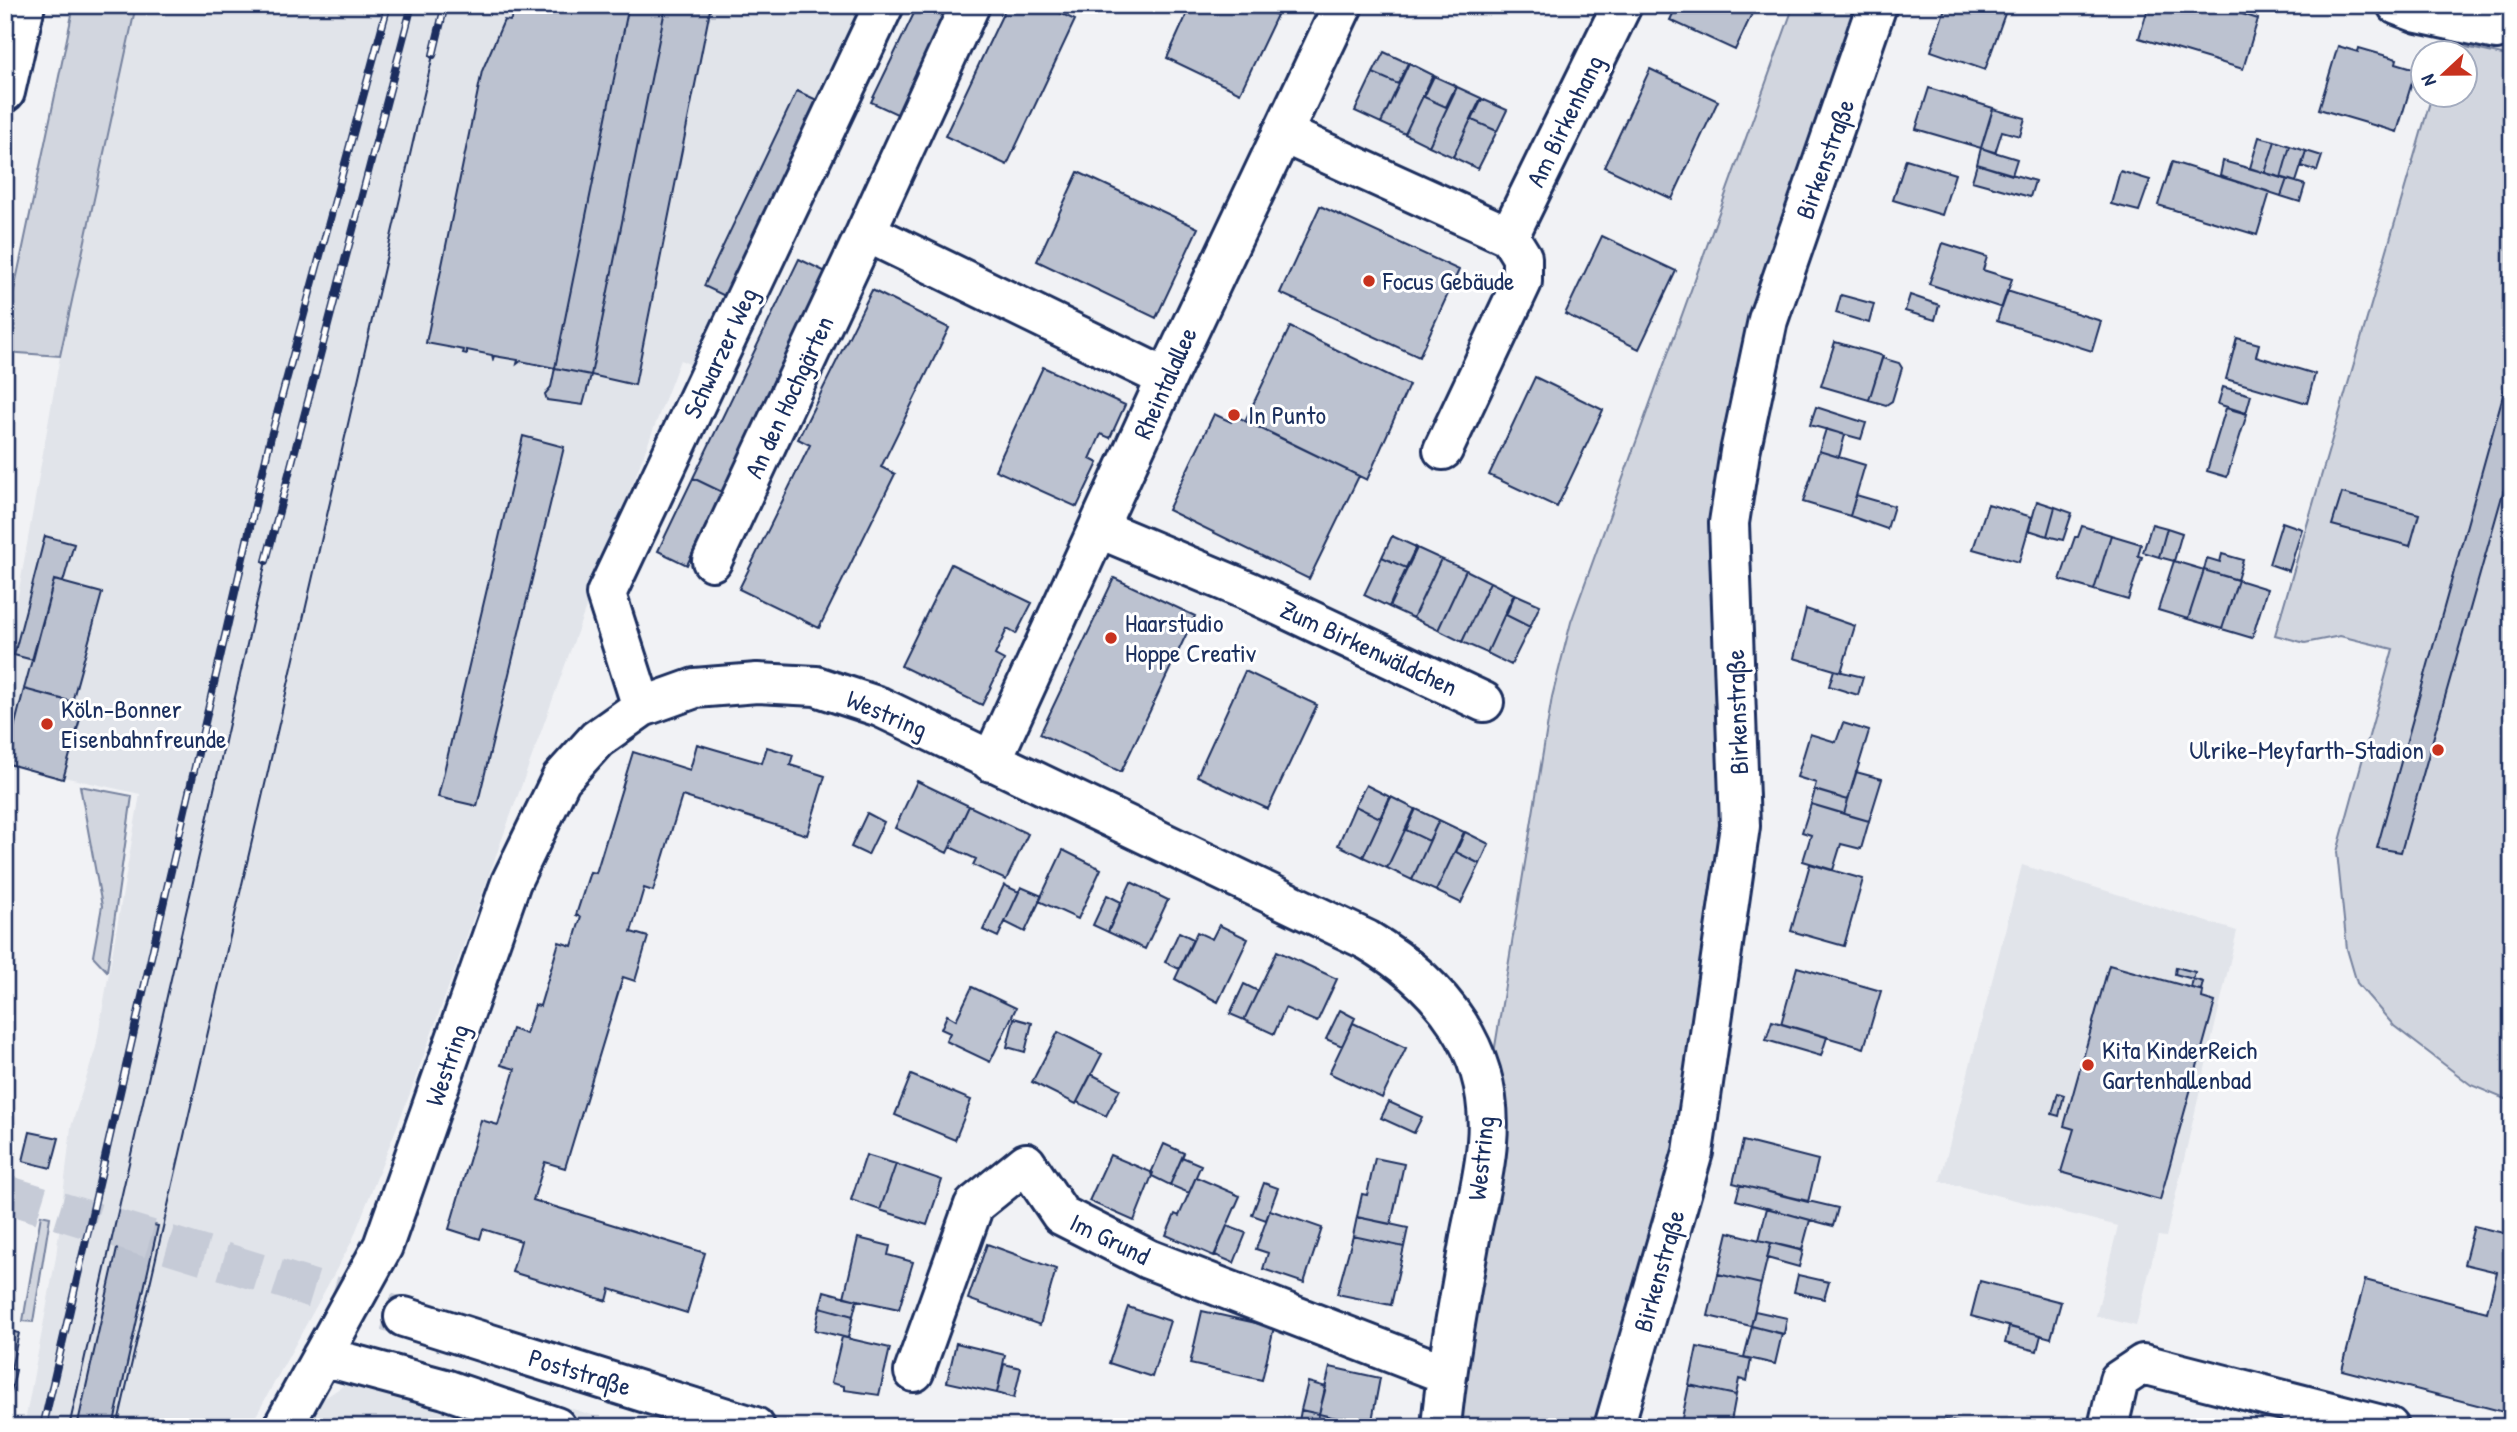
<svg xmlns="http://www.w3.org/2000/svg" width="2517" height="1432" viewBox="0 0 2517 1432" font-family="'Patrick Hand',sans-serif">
	<rect width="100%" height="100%" fill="#f1f2f5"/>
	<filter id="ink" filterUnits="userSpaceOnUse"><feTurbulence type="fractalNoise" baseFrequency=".0143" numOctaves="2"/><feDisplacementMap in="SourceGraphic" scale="14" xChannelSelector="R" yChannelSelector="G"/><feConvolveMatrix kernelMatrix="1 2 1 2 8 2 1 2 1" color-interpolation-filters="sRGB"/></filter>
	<g filter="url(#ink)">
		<path fill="#e1e4ea" d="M136 5H877L702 370 680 360 597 577 409 1096 352 1241 250 1427H24L56 1257 71 1127 96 1047 140 794 5 764V670L60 356Z
			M2022 865 2237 931 2169 1224 2166 1237 2158 1236 2136 1326 2096 1316 2118 1226 1940 1181Z
			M392 1353 631 1427H293L298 1416Z"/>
		<path fill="#d2d6df" stroke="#76829e" stroke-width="2" d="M74 5H136L60 356 5 352V333Z
			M1794 5H1859L1738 452 1740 808 1693 1152 1614 1427H1441L1487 1096 1552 697 1571 622Z
			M2447 43 2512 57V1102L2471 1085 2394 1026 2357 983 2347 949 2337 852 2393 649 2340 636 2305 643 2275 635 2432 95 2464 94V52H2444Z
			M80 786 132 796 107 971 93 956 102 906Z
			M41 1215 50 1217 33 1322 23 1321Z"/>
		<path fill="#bcc2d0" stroke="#1b2f5e" stroke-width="2" d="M527 5H629L555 368 521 361 517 364 518 360 494 356 493 359 492 355 467 350V354L463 353 464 350 426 343 482 71 504 20 510 21 517 6Z
			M629 5H666L591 375 555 368Z
			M666 5H711L635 385 591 375Z
			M918 5H952L899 115 871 102Z
			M1007 5H1043L1075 20 1007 165 945 136Z
			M1191 5H1255L1277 15 1240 93 1167 58Z
			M1677 5H1756L1735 50 1670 20Z
			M1946 5H2008L1985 70 1931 51Z
			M2149 5H2214L2258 19 2243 69 2139 38Z
			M2338 46 2358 52 2359 48 2397 59 2396 63 2416 69 2397 132 2319 109Z
			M1384 52 1408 63 1398 84 1373 73Z
			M1409 63 1433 75 1405 134 1381 123Z
			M1409 63 1381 123 1355 111 1373 73 1398 84Z
			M1650 69 1718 101 1672 199 1604 167Z
			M1433 75 1424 97 1446 107 1457 87 1429 146 1405 134Z
			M1434 76 1456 86 1446 107 1424 97Z
			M1457 87 1481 98 1453 157 1429 146Z
			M1929 88 1993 108 1981 148 1916 129Z
			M797 91 828 105 727 297 704 286Z
			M1481 98 1472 120 1497 131 1478 169 1453 157Z
			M1482 99 1507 110 1497 131 1472 120Z
			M1993 109 2025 118 2020 136 2002 131 1995 153 1981 148Z
			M2259 137 2275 141 2265 173 2250 168Z
			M2275 141 2290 146 2281 178 2265 173Z
			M2290 146 2306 151 2296 182 2281 178Z
			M1981 148 2017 159 2012 175 1977 164Z
			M2306 151 2322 156 2317 171 2302 166Z
			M1906 159 1955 174 1942 215 1893 200Z
			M2223 161 2287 179 2281 196 2220 176Z
			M2172 162 2270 192 2257 235 2158 205Z
			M1977 164 2035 181 2030 197 1972 181Z
			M2120 171 2150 180 2139 211 2111 204Z
			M1078 172 1198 228 1156 318 1037 261Z
			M2287 179 2305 185 2300 202 2281 196Z
			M1320 206 1459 270 1419 357 1280 293Z
			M1602 236 1676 271 1639 349 1565 314Z
			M1943 243 1987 257 1983 270 2012 279 2002 308 1929 284Z
			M799 259 828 273 722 492 693 478Z
			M872 290 949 328 881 467 895 474 819 628 739 589 810 445 798 439Z
			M2007 291 2101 321 2092 351 1997 321Z
			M1841 295 1874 304 1869 323 1836 313Z
			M1910 295 1939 305 1935 320 1905 311Z
			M1290 327 1409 385 1367 480 1245 421Z
			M2237 338 2259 344 2256 356 2315 374 2307 403 2226 379Z
			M1835 342 1883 356 1869 400 1821 386Z
			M1882 358 1899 363 1902 368 1892 401 1886 405 1869 400Z
			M2512 363V461L2401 852 2377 848Z
			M1043 367 1125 405 1110 438 1101 434 1090 459 1098 463 1077 507 995 470Z
			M555 368 591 375 583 405 547 400 545 394 551 387Z
			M1535 377 1603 410 1557 507 1489 475Z
			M2223 387 2251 395 2246 413 2218 404Z
			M1816 407 1866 423 1861 439 1810 425Z
			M2226 408 2247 414 2227 477 2207 471Z
			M1214 414 1231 422 1234 415 1359 476 1309 579 1168 510Z
			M1826 429 1845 435 1839 457 1819 451Z
			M523 436 564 447 477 806 438 797Z
			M1819 451 1865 465 1850 516 1803 502Z
			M693 478 722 492 687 565 658 551Z
			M2342 493 2419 514 2410 546 2332 525Z
			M1856 495 1894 506 1887 529 1850 516Z
			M2037 501 2055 507 2047 536 2029 530Z
			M1988 504 2032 517 2019 562 1973 549Z
			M2055 507 2072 513 2063 540 2047 536Z
			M2282 522 2302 529 2289 571 2269 564Z
			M2152 524 2167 528 2159 557 2143 552Z
			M2082 526 2111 535 2094 590 2060 580 2075 537H2078Z
			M2167 528 2182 533 2174 561 2159 557Z
			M2111 535 2141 544 2138 556 2142 557 2128 600 2094 590Z
			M45 536 74 544 63 582 54 580 33 660 14 655Z
			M1392 536 1416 547 1406 568 1382 557Z
			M1416 547 1389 607 1364 595 1382 557 1406 568Z
			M1417 548 1441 559 1413 618 1389 607Z
			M2222 554 2243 560 2237 580 2204 570 2207 558 2220 562Z
			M1441 559 1466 570 1438 630 1413 618Z
			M2174 561 2204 570 2188 619 2158 610Z
			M951 564 1032 603 1016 634 1007 629 995 655 1004 660 982 705 901 666Z
			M1466 570 1490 582 1462 642 1438 630Z
			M2204 570 2238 580 2222 629 2188 619Z
			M1114 578 1195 616 1121 772 1040 734Z
			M54 580 102 593 72 702 24 689Z
			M2238 580 2267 589 2252 638 2222 629Z
			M1490 582 1514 594 1487 653 1462 642Z
			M1514 594 1506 615 1530 627 1511 665 1487 653Z
			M1515 594 1540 605 1530 627 1506 615Z
			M1806 609 1855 626 1841 672 1794 658Z
			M1834 670 1863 677 1858 695 1829 686Z
			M1245 671 1317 705 1268 809 1197 776Z
			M24 689 84 705 63 779 5 763Z
			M1843 723 1869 731 1848 800 1814 790 1816 783 1797 777 1810 734 1836 742Z
			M697 744 762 763 767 747 793 755 790 765 825 776 807 835 682 796 653 891 644 888 631 932 648 937 635 981 623 977 565 1168 545 1162 533 1200 705 1253 687 1313 610 1289 607 1301 512 1272 521 1241 483 1229 480 1239 449 1229 481 1120 498 1125 515 1069 501 1065 512 1029 526 1034 535 1005 540 1006 559 942 572 946 581 917 576 915 590 872 596 873 633 752 690 770Z
			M1856 772 1882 779 1869 821 1844 814Z
			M917 781 969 806 947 853 895 828Z
			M1366 785 1390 797 1380 818 1355 806Z
			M1815 790 1848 800 1844 814 1811 804Z
			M1391 797 1363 857 1338 845 1355 806 1380 818Z
			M1391 797 1415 809 1387 868 1363 857Z
			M1811 804 1869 821 1861 849 1841 844 1833 870 1803 861 1811 835 1802 832Z
			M969 806 1028 834 1006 880 973 865 976 859 950 847Z
			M1415 809 1406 830 1429 841 1439 820 1412 880 1387 868Z
			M1416 809 1439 820 1429 841 1406 830Z
			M867 813 884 822 868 855 851 847Z
			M1439 820 1464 832 1436 891 1412 880Z
			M1464 832 1456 852 1480 864 1461 903 1436 891Z
			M1465 832 1489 844 1480 864 1456 852Z
			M1063 850 1101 869 1078 919 1039 901Z
			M1810 864 1863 879 1844 946 1791 931Z
			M1131 882 1168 900 1145 949 1108 932Z
			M1004 885 1019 892 998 937 983 930Z
			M1021 887 1042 896 1025 932 1005 922Z
			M1107 895 1121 902 1108 932 1093 925Z
			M1219 925 1248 939 1218 1002 1175 979 1197 932 1212 939Z
			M1179 932 1193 939 1179 969 1165 962Z
			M1277 951 1337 979 1317 1022 1285 1008 1274 1034 1244 1020Z
			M2109 965 2203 991 2202 998 2215 1002 2160 1200 2061 1172 2074 1129 2064 1126Z
			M1797 967 1881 991 1864 1048 1781 1024Z
			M2176 967 2195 972 2193 979 2175 974Z
			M2193 979 2203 982 2201 990 2191 988Z
			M1244 984 1258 991 1244 1020 1230 1014Z
			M972 987 1016 1008 990 1062 946 1041 950 1033 941 1029 947 1015 956 1020Z
			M1340 1010 1355 1018 1342 1046 1326 1039Z
			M1014 1018 1032 1023 1025 1052 1007 1047Z
			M1772 1021 1827 1037 1821 1056 1766 1040Z
			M1353 1023 1406 1048 1382 1098 1329 1073Z
			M1058 1032 1102 1054 1076 1104 1032 1082Z
			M1091 1074 1120 1089 1106 1116 1077 1102Z
			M911 1075 971 1100 955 1140 895 1115Z
			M2058 1093 2064 1095 2059 1116 2052 1114Z
			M1389 1102 1422 1117 1414 1133 1381 1118Z
			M30 1132 59 1138 51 1168 23 1161Z
			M1743 1141 1818 1160 1808 1202 1733 1183Z
			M1164 1144 1184 1153 1170 1185 1152 1176 1151 1173Z
			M866 1155 896 1164 880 1210 851 1200Z
			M1110 1155 1153 1173 1134 1221 1089 1201Z
			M1182 1157 1201 1165 1189 1193 1170 1185Z
			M1375 1158 1404 1164 1391 1224 1357 1217 1362 1194 1367 1195Z
			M896 1164 942 1180 927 1225 880 1210Z
			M1196 1177 1240 1196 1214 1256 1166 1235 1175 1214 1179 1216Z
			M1264 1183 1278 1188 1266 1220 1252 1215Z
			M1740 1185 1838 1208 1833 1226 1736 1200Z
			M1767 1208 1810 1220 1802 1250 1759 1240Z
			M1270 1210 1322 1228 1304 1283 1263 1269 1268 1253 1256 1249Z
			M1357 1217 1408 1228 1404 1247 1353 1236Z
			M124 1218 158 1226 113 1427H77Z
			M1227 1226 1246 1233 1234 1263 1215 1255Z
			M2474 1226 2512 1235V1414L2342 1370 2365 1280 2487 1312 2497 1272 2464 1264Z
			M1728 1232 1771 1243 1761 1284 1718 1274Z
			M1353 1236 1404 1247 1391 1305 1337 1294Z
			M858 1238 890 1246 888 1255 913 1262 899 1309 844 1297Z
			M1771 1243 1803 1251 1799 1267 1767 1258Z
			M987 1244 1056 1269 1040 1325 968 1299Z
			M1718 1274 1761 1284 1751 1326 1708 1316Z
			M1798 1275 1829 1282 1824 1299 1794 1292Z
			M1980 1281 2061 1302 2051 1338 1971 1316Z
			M824 1291 857 1300 853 1316 820 1307Z
			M820 1307 853 1316 848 1338 815 1330Z
			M1128 1307 1170 1321 1152 1377 1109 1363Z
			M1202 1311 1274 1327 1262 1380 1190 1364Z
			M1755 1311 1787 1318 1784 1334 1751 1326Z
			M1752 1326 1782 1334 1775 1364 1744 1357Z
			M2009 1327 2041 1335 2037 1351 2005 1343Z
			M5 1330 19 1333 11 1369 16 1370 5 1417Z
			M842 1337 890 1348 879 1395 844 1390V1386L831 1383Z
			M956 1343 1005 1355 997 1393 947 1382Z
			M1697 1347 1751 1359 1747 1381 1739 1379 1736 1395 1689 1385Z
			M1004 1364 1021 1368 1014 1398 997 1393Z
			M1330 1367 1380 1378 1371 1426 1319 1414Z
			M1308 1382 1326 1387 1319 1414 1301 1410Z
			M1689 1385 1736 1395 1730 1427H1697L1681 1423Z
			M1301 1410 1319 1414 1317 1427H1298Z
			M1319 1414 1371 1426 1317 1427Z
			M1946 1420 1979 1427H1945Z"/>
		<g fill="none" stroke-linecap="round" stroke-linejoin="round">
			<path stroke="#c6cbd7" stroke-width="38" stroke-dasharray="38 19" stroke-linecap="butt" d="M5 1194 404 1317"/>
			<g stroke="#1b2f5e" stroke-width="44">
				<path id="minor" d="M2397 5 2418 13 2496 30
					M1282 133 1509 236 1622 5
					M866 232 970 5
					M1443 450 1522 282V257L1509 236
					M1100 529 1248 591 1484 702
					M712 561 866 232 1166 378
					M642 707 606 594 884 5
					M991 762 1169 373 1343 5
					M404 1317 755 1427
					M322 1356 445 1389 556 1427
					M914 1372 974 1205 1026 1163 1061 1215 1148 1259 1446 1374
					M283 1427 383 1246 511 882 561 779 597 739 642 707 695 688 757 683 816 686 880 707 1367 940C1441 984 1495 1051 1487 1142 1485 1172 1477 1202 1471 1232 1460 1297 1447 1361 1441 1427
					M1614 1427 1693 1152 1740 826 1729 523 1740 452 1768 320 1877 5
					M2108 1427 2119 1380 2143 1364 2389 1427"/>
			</g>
			<g stroke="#1b2f5e" stroke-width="44">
				<path id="major" d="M5 92 25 5"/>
			</g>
			<use href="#minor" stroke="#fff" stroke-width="38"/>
			<use href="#major" stroke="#fff" stroke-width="38"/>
			<path stroke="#1b2f5e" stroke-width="2" d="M69 1427 266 561
				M117 1427 433 55"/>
			<g stroke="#1b2f5e" stroke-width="8">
				<path id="rail" d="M433 55 445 5
					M266 561 412 5
					M43 1427 271 436 388 5"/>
			</g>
			<use href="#rail" stroke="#fff" stroke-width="5" stroke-dasharray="16" stroke-linecap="butt"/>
		</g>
	</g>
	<g fill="#c8321e" stroke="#fff" stroke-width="2.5">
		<circle cx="1369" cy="281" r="7"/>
		<circle cx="1234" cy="415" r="7"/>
		<circle cx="1111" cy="638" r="7"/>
		<circle cx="47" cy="724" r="7"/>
		<circle cx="2438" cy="750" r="7"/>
		<circle cx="2088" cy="1065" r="7"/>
	</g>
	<g text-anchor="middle" stroke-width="6" stroke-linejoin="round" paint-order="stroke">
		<g font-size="26" fill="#1b2f5e" stroke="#fff">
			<text transform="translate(1565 121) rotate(-64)" y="9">Am Birkenhang</text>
			<text transform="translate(1825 159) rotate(-70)" y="9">Birkenstraße</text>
			<text transform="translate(720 353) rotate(-65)" y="9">Schwarzer Weg</text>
			<text transform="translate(1165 383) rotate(-66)" y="9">Rheintalallee</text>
			<text transform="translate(789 397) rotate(-65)" y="9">An den Hochgärten</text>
			<text transform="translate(1369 648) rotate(25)" y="9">Zum Birkenwäldchen</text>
			<text transform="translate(1737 712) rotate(-92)" y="9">Birkenstraße</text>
			<text transform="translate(887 714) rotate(23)" y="9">Westring</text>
			<text transform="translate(447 1065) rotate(-71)" y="9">Westring</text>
			<text transform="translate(1481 1158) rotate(-84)" y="9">Westring</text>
			<text transform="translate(1110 1239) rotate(26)" y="9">Im Grund</text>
			<text transform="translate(1659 1271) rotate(-74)" y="9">Birkenstraße</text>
			<text transform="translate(580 1372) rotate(17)" y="9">Poststraße</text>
		</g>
		<g font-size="26" fill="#1b2f5e" stroke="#fff" text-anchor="start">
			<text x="1383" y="290">Focus Gebäude</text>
			<text x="1248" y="424">In Punto</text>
			<text x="1125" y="632">Haarstudio<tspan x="1125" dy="30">Hoppe Creativ</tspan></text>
			<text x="61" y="718">Köln-Bonner<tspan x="61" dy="30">Eisenbahnfreunde</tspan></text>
			<text x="2424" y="759" text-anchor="end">Ulrike-Meyfarth-Stadion</text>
			<text x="2102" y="1059">Kita KinderReich<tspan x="2102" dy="30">Gartenhallenbad</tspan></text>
		</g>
	</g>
	<rect width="2517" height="1432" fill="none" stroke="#fff" stroke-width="28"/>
	<rect x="14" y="14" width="2489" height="1404" fill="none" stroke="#1b2f5e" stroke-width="2.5" filter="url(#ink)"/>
	<g transform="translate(2444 74) rotate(248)"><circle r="33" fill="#ffffff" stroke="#a4acbf" stroke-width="2"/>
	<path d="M0-5L12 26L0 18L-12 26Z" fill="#c8321e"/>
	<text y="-10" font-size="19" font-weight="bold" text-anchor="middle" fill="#1b2f5e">N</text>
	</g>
</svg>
